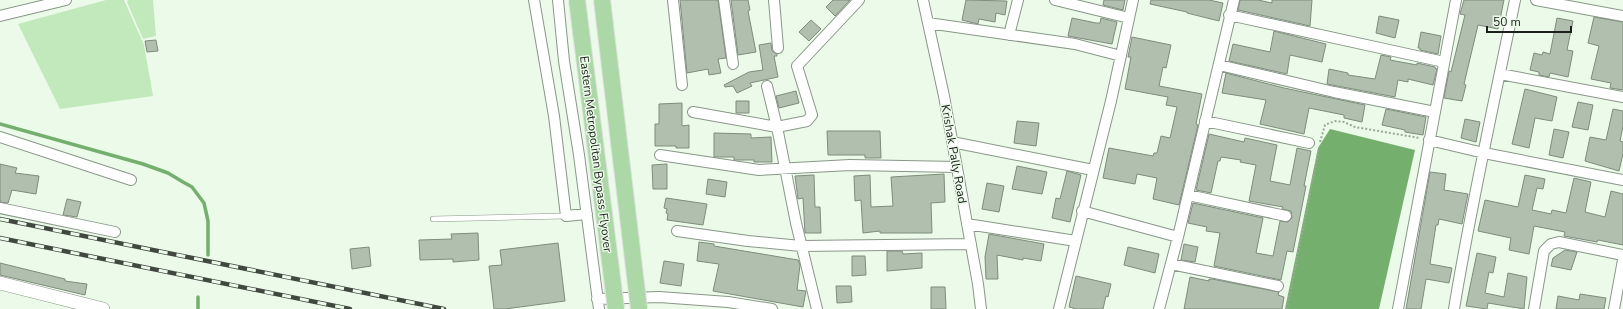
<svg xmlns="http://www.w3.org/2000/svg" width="1623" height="309" viewBox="0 0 1623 309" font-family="'Nunito Sans',sans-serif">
	<rect width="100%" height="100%" fill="#ebfae9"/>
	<path fill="#c2e9bc" d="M106 0H124L144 45 153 96 60 109 18 24Z
		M128 0H153L156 36 143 39 127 2Z"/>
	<path fill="#75af6e" d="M1330 129 1415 150 1379 309H1285L1318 148Z"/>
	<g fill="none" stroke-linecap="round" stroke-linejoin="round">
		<path stroke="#75af6e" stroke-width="3.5" d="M0 124 143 164 168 173 183 182 192 187 204 203 208 221V255
			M198 297V309"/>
	</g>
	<path fill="#b0bfae" stroke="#7f8c7d" d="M680 0H718L726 58 718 59 721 73 709 75 708 69 687 73Z
		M731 0H748L750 10 748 11 756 52 738 55Z
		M833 0H850L835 16 826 7Z
		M966 0 1007 1 1005 15 996 13 995 22 979 19 978 24 962 20Z
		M1104 0H1125L1123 10 1103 5Z
		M1151 0H1209L1223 3 1219 21 1187 13V12L1150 4Z
		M1240 0H1258L1272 3V0H1312L1310 26 1238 10Z
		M1464 0H1504L1498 29 1478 25 1464 84 1466 85 1462 101 1444 98 1449 71 1451 72 1465 15 1460 14Z
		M1379 16 1399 20 1395 38 1376 33Z
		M1594 17 1623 22V90L1610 88 1611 83 1591 79 1599 46 1588 43Z
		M1072 18 1096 23H1100L1101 18 1117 22 1112 44 1068 36Z
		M1557 18 1573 21 1567 50 1573 51 1568 77 1550 73 1549 77 1539 75V72L1530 70 1534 53 1542 55 1543 52 1550 54Z
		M811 20 821 29 809 41 799 32Z
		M1274 31 1326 44 1322 62 1290 55 1287 74 1229 61 1233 44 1270 52Z
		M1421 32 1441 36 1438 54 1420 50V48H1418Z
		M1132 37 1171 45 1166 68 1163 67 1159 86 1202 94 1196 124 1198 125 1179 205 1153 199 1157 178 1137 174 1135 184 1103 178 1109 148 1153 156 1154 153H1157L1161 136 1170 138 1177 107 1166 105 1168 97 1125 89 1131 57H1128Z
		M156 40 158 51 147 52 145 41Z
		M771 43 772 51 777 54V56H774L778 77 750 83 752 86 737 93 733 86 725 87 724 85 749 72 763 70 759 45Z
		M1381 55 1391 57 1390 60 1417 65V63L1435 67V68L1437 69 1433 85 1408 79V82L1398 80 1395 97 1327 84 1329 69 1348 73V75L1375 79Z
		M1226 73 1284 88 1365 105 1362 122 1344 118V115L1309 108 1304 134 1260 124 1266 100 1222 93Z
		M1525 89 1557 97 1552 121 1535 118 1529 148 1512 144Z
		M796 91 799 103 779 108 776 96Z
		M736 101H749V113H736Z
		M1578 102 1593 105 1588 130 1572 127Z
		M682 103V126L689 125V148H676V146H655V124H659V104Z
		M1386 109 1426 117 1423 135 1405 132V130L1382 125Z
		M1613 109 1623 111V126L1620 141 1623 142V154L1619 171 1585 161 1590 137 1606 140Z
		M1465 119 1480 122 1476 142 1461 138Z
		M1017 121 1039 123 1036 146 1014 143Z
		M1554 129 1569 132 1563 158 1549 155Z
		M827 131H880L881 158H865V155H828Z
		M714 133 751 134V138L771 137 772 162H754V160H734V157H714Z
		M1209 134 1244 142 1245 138 1277 145 1270 181 1290 185 1297 148 1311 151 1304 186H1306L1293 252 1287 251 1281 280 1214 266 1220 233 1206 231 1207 227 1188 223 1193 203 1263 218 1256 253 1273 256 1280 221 1288 222 1292 218 1291 211 1282 209 1283 207 1249 201 1256 165 1240 162 1241 160 1221 157 1220 161H1218L1211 193 1196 190Z
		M0 164 17 168 15 173 39 176 36 194 12 190 8 203 0 202Z
		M667 164V189H653L652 165Z
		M1017 166 1047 172 1042 194 1012 189Z
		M1067 171 1081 175 1070 222 1052 218 1056 198 1060 199Z
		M1430 172 1446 174 1444 190 1468 194 1462 224 1439 219 1438 225H1436L1430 264 1452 268 1449 283 1426 279 1421 309H1406Z
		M944 174 945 202 931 203 932 233H880V231L863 233 861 200 855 201 854 176 870 175 871 207 893 206 891 177Z
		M814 175 815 207H820L821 233H805L803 198 798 199 795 176Z
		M1525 175 1545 179 1543 189 1537 188 1532 210 1551 214 1552 210 1566 213 1574 178 1591 182 1585 212 1605 217 1611 191 1623 194V245L1598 240 1597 242 1564 236 1565 232 1534 226 1529 254 1509 250 1511 238 1478 231 1485 200 1518 207Z
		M708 179 727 182 725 197 706 194Z
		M987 183 1004 186 999 212 982 209Z
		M666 198 707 204 703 225 667 220 668 214 666 213 667 209 664 208Z
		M67 199 81 202 77 217 63 215Z
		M478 233 479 260 453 262V259L420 260 419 240 452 239 451 234Z
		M989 234 1044 244 1041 261 1023 258V260L997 255 998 279H986L985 257Z
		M699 242 714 244V246L798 260 800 265 797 290 806 291 803 307 713 291 719 264 697 261Z
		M558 243 565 301 505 309H494L489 266 502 265 500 250Z
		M1184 244 1198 247 1195 262 1181 260Z
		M369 247 371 266 352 269 350 249Z
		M1128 247 1159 254 1155 273 1124 265Z
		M1565 250 1577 252 1571 270 1551 266 1553 258Z
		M887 251H902L903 254 922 253V268L887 271Z
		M1477 253 1496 257 1493 273 1489 272 1485 293 1504 297 1508 273 1527 277 1524 309 1488 303 1487 309 1466 306Z
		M852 256H865L866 275 852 276Z
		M664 261 684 264 681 286 660 283Z
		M0 263 65 279V281L87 284 85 295 0 275Z
		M1076 276 1111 284 1108 297 1106 296 1103 309H1076L1069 307Z
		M1190 277 1209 281V279H1212L1279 292 1278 295 1284 297 1282 309H1184Z
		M836 286H851L852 302 837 303Z
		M931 287H945L946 309H931Z
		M1580 294 1606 298 1604 309H1556L1558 296 1579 300Z"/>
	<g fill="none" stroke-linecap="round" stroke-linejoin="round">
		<g stroke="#899788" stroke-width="6">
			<path id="service" d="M433 219 566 216"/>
		</g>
		<g stroke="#899788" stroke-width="12">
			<path id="minor" d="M534 0 554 116 566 216 587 214
				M558 0 564 61 579 155 599 309
				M673 0 682 85
				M724 0 733 64
				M774 0 778 48
				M923 0 944 96 978 284 981 309
				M1055 0 1129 18
				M1536 0 1623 16
				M1229 15 1444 62
				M0 16 66 0
				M928 23 1075 44 1121 56
				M1009 35 1018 0
				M1219 65 1334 92 1435 112
				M1500 74 1623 97
				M767 86 777 127 807 121 812 115 797 66 859 0
				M693 112 777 127 796 223 817 309
				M1205 121 1309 143
				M0 137 131 180
				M1429 140 1484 153 1623 180
				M952 142 1093 170
				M660 155 759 170 850 165 957 167
				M1188 195 1286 216
				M0 208 115 232
				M1082 211 1178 237
				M967 224 1076 241
				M677 231 748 241 801 246 971 244
				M1171 264 1278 286
				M597 299 659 297 728 302 772 309
				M1059 309 1111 101 1133 0
				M1159 309 1178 237 1234 0
				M1398 309 1456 0
				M1454 309C1471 205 1494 103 1515 0
				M1534 309 1544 251 1551 244 1559 242 1623 255
				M1614 309 1623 260"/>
		</g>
		<g stroke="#899788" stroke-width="14">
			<path id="tertiary" d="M0 283 103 309"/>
		</g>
		<path stroke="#9ca79a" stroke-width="2" stroke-dasharray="2 2" stroke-linecap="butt" d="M1320 142 1325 125 1335 121 1344 122 1355 127 1420 138
			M1287 309 1319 148"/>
		<use href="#service" stroke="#fff" stroke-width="5"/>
		<use href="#minor" stroke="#fff" stroke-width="10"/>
		<use href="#tertiary" stroke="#fff" stroke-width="13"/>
		<g stroke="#414840" stroke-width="4.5">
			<path id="rail" d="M0 219 444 309
				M0 238 350 309"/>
		</g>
		<use href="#rail" stroke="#ebfae9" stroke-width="3" stroke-dasharray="9" stroke-linecap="butt"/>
		<g stroke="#dfe0df" stroke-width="18" stroke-linecap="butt">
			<path id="primary-bridge" d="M577 0 616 309
				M602 0 639 309"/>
		</g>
		<use href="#primary-bridge" stroke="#acd7a6" stroke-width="16"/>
	</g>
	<g text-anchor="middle" stroke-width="3" stroke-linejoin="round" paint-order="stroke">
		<g font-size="12" fill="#1b201a" stroke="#ebfae9">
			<text transform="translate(596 154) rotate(83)" y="4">Eastern Metropolitan Bypass Flyover</text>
			<text transform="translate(954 154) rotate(80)" y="4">Krishak Pally Road</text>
		</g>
	</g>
	<path d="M1487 26v6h84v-6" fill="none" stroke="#1b201a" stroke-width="2"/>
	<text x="1493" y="26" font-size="12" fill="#1b201a" stroke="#ebfae9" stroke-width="3" paint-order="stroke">50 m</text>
</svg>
